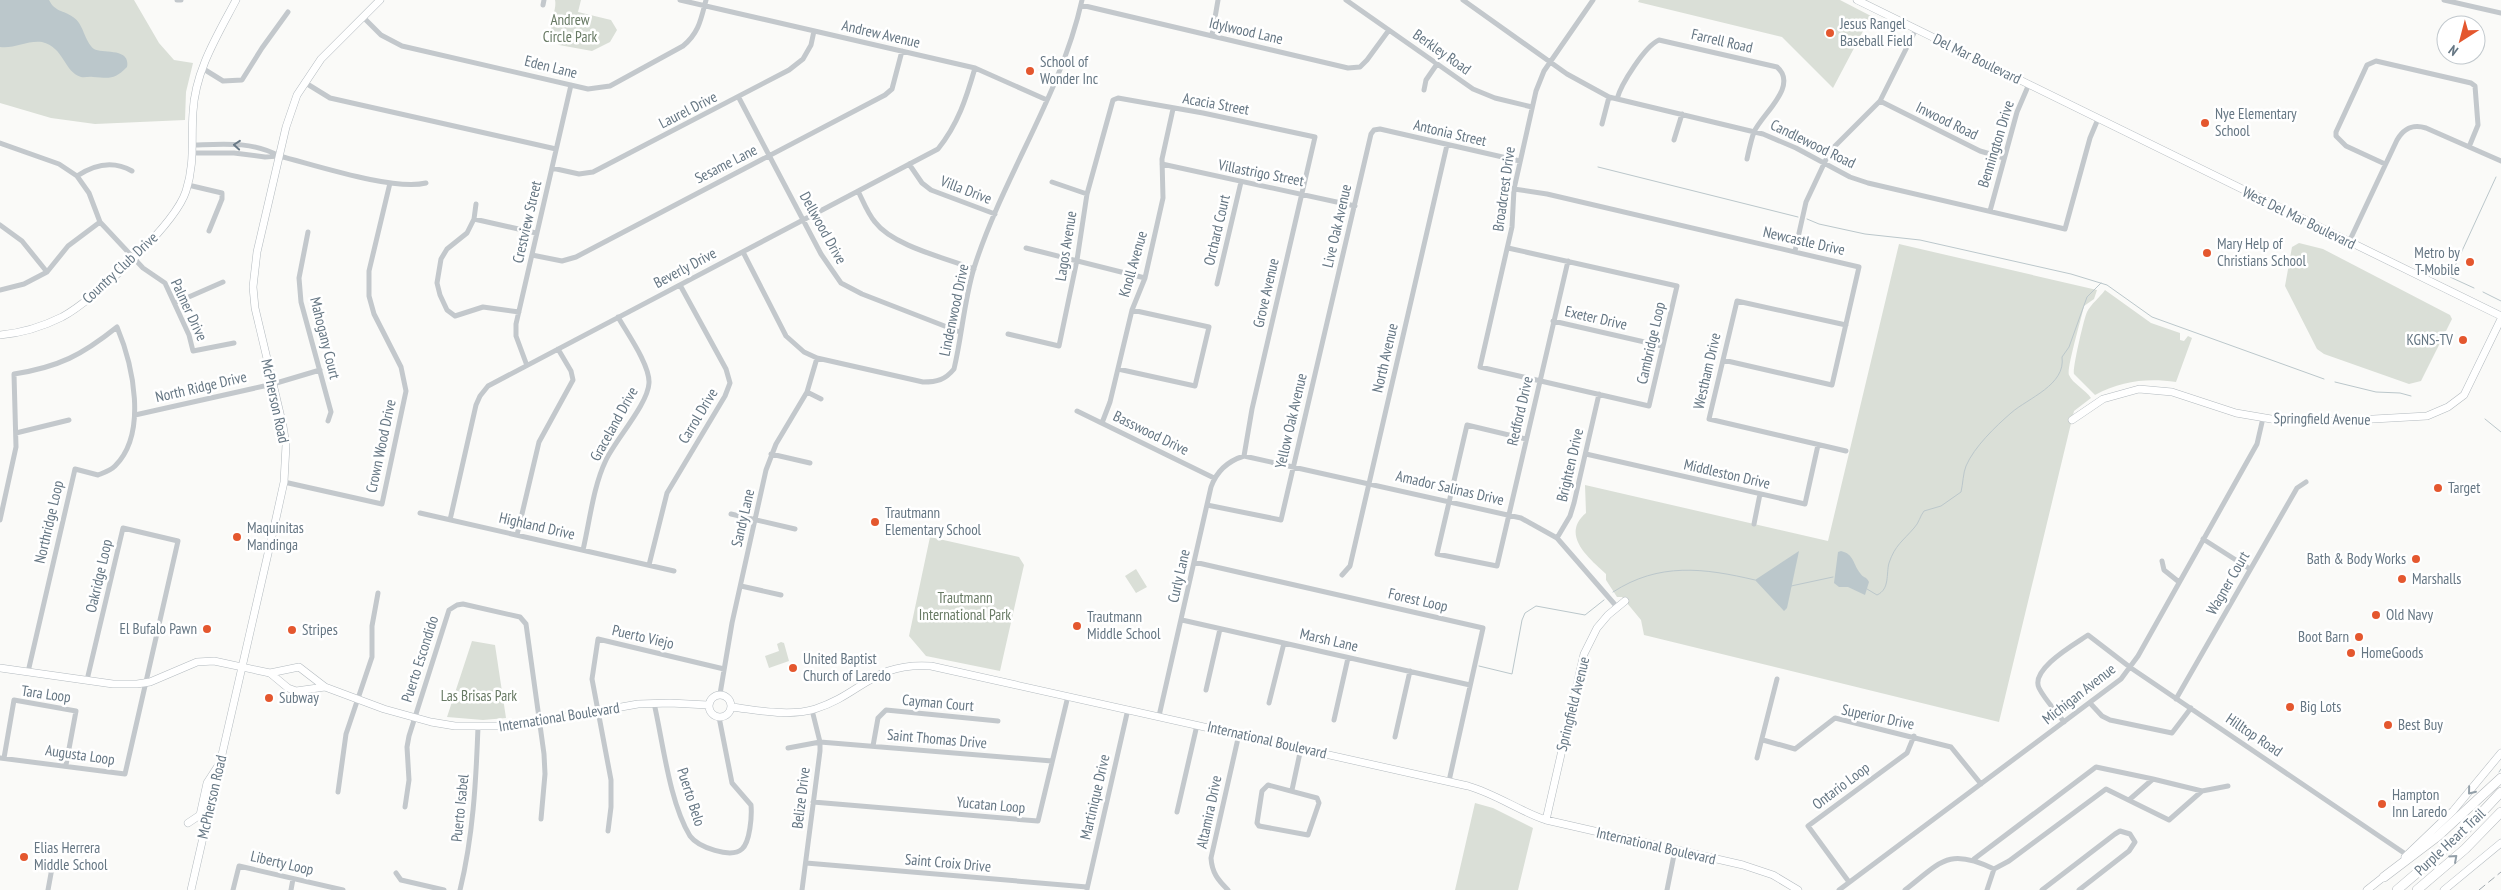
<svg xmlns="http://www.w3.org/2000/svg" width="2501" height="890" viewBox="0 0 2501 890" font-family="'PT Sans Narrow',sans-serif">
	<rect width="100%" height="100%" fill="#fafaf8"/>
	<path fill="#dadfd7" d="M0 0H134L159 43 174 60 193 63 186 92 185 120 95 124 51 118 0 103Z
		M555 0H581L578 12 611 20 617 30 610 42 592 51 559 45C542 30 558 12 555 0Z
		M1639 0H1840L1871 16 1833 88 1782 37 1638 2Z
		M2299 243 2323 249 2450 315 2452 319 2421 381 2409 384 2324 354 2317 349 2285 286 2292 247Z
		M1899 244 2097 290 2094 299 2084 306C2082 316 2066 370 2069 375 2073 384 2085 389 2091 398L2074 411 1999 722 1644 635 1641 620 1622 597H1617L1606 580V574C1589 558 1560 535 1586 513L1585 485 1828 541Z
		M2105 290 2151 323 2180 333V340L2184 341 2188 336 2192 338 2176 382C2146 378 2122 381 2095 395L2074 374C2072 370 2084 318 2087 312 2091 304 2100 297 2105 290Z
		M930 537 1019 557 1024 565 1000 671 926 656 909 636Z
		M1136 569 1147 587 1136 593 1125 576Z
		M472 641 495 645 506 718 483 720 447 717Z
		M781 642 784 643 789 661 769 668 765 656 779 651 777 644Z
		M1475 803 1493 808 1533 828 1518 890H1455Z"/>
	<path fill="#bbc7cb" d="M0 0H49C55 12 63 10 73 17 84 24 84 41 94 49 102 54 131 47 127 67 114 80 110 78 93 77 89 76 85 78 81 77 64 72 64 47 42 42 28 40 14 49 0 47Z
		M1799 551 1787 608 1784 611 1755 580Z
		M1841 551C1854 554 1853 564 1860 573 1863 578 1866 576 1869 582L1865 595 1848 587H1839L1834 583 1838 552Z"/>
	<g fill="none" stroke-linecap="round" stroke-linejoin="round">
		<path stroke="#bbc7cb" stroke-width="1" d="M1598 167 1798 217
			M1807 219 1819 224 1865 234 1920 240 2071 274 2107 285 2152 317 2324 379
			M2474 288 2450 277 2496 177
			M2483 292 2501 301
			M2335 382 2376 392 2400 393 2411 396
			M2485 419 2501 432
			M1791 586 1833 577
			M1867 589 1877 595C1890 589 1886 574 1889 563 1895 545 1903 541 1914 528 1919 523 1920 516 1924 511L1941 506 1961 492C1963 484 1963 473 1966 466 1974 447 1996 426 2011 413 2028 398 2066 385 2062 357L2069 347 2087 297 2101 283
			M1613 592C1659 562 1704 568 1755 580
			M1479 666 1512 674 1522 620 1525 613 1536 606 1585 615 1604 600
			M2499 772 2501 769"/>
		<g stroke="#b3babf" stroke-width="8">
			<path id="secondary" d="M1857 0 2501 316
				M0 335C22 333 42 327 62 317 94 300 175 225 186 191 195 163 191 141 193 112 195 71 217 36 236 0
				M2072 420 2103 399 2139 389 2172 392 2236 413 2277 420 2320 422 2427 416 2448 407 2464 395 2501 319
				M0 668 113 684H137L150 682 197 662 214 661 270 673 288 688 296 691 325 687
				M270 673 299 667 325 687 384 709 431 722 455 726H515L638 704 670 703 708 705
				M709 706a11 11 0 1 1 22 0a11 11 0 1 1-22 0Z
				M731 707C758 710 788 717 815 709 862 694 873 662 931 666L1468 786C1496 794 1519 811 1546 820L1743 865 1773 875 1798 890
				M1546 820 1584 654 1597 628 1608 615 1625 601
				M188 823 200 815 207 783 218 766
				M2405 857 2453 811 2501 753
				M191 890 275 523 284 482 286 445 283 426 255 308 253 287 257 252 286 127 297 95 321 59 380 0
				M2367 890 2386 875
				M2444 890 2501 843"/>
		</g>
		<g stroke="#b4b9bd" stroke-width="10">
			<path id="highway" d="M2384 877 2438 836 2501 778
				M2397 890 2459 837 2501 792
				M2417 890 2465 849 2501 812"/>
		</g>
		<path stroke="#c3c8cc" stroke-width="5" d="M177 0H181
			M680 0 975 68 1047 100
			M1346 0 1473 89 1495 98 1532 107
			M1463 0 1567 74 1609 97 1763 134 1796 148 1850 177 1868 183 2065 229 2090 138 2098 119
			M2444 0 2501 13
			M543 5 544 0
			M1081 5 1348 68 1360 67 1367 60 1389 30
			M363 17 381 35 402 46 588 89 610 86 683 46C699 33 701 19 706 0
			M1212 35 1218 0
			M202 68 223 81 242 80 262 48 288 12
			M304 82 330 98 556 149
			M1424 90 1426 80 1437 64
			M739 98 821 254 841 283 862 294 960 332
			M1617 99C1621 84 1645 46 1659 40L1777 67C1799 86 1762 114 1754 132 1751 140 1749 150 1747 159
			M1880 101 1980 151 2004 158
			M1602 124 1609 97
			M1674 140 1682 114
			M0 143 59 164 77 176 89 193 100 222 143 268 165 283 189 335 193 351 234 343
			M194 145C223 144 252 141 279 156 315 165 393 191 426 183
			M194 153H234L265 157 278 156
			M909 164 922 183 931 190 995 214
			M1162 164 1355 206
			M2385 164 2346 146 2336 136V132L2367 65 2376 61 2471 83 2475 86 2478 125 2469 147
			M552 168 579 174 593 172 789 70 803 59 811 45 814 31
			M77 176C95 164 113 160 132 171
			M1052 182 1087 194
			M188 185 222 193V199L209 231
			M1514 189 1547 194 1859 267 1832 385 1723 360
			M858 191C863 201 868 214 875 222 893 246 946 258 974 269
			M1990 211 2017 112 2029 84
			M474 219 476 204
			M0 225 22 241 47 272
			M308 232 299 278 301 302 331 412 328 421
			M2349 242 2397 140C2404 128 2413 124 2426 128L2501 161
			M1026 248 1145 278
			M1508 248 1677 286 1649 406 1480 367 1512 227 1514 189 1536 91 1544 71 1593 0
			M1795 251 1806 202 1830 151 1880 101 1916 29
			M743 252 786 336 804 352 817 358 923 382C937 382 945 380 954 369 962 336 964 301 974 268 1003 176 1061 95 1082 0
			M532 255 562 261 576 257 885 95 892 89 902 51
			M1217 284 1241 182
			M0 290 24 284 47 272 68 246 100 222
			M175 303 223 282
			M519 312 483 307 455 316 447 310 440 295 437 283 441 259 447 249 467 233 474 219 536 233
			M1553 321 1662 346
			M1846 325 1737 301 1709 419 1846 451
			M1008 334 1059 346 1077 260 1087 194 1113 100 1118 98 1203 113 1315 137 1252 409 1244 456
			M526 363 516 336V324L571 85
			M1118 369 1195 386 1209 327 1132 310
			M807 392 821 399
			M1077 411 1214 478
			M135 415 273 384 320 370
			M1102 423 1110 402 1132 310 1145 278 1163 198 1162 159 1173 109
			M16 433 69 420
			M1526 439 1467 425 1437 554 1497 566 1568 261
			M771 454 810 463
			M1586 454 1805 504 1818 445
			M284 482 382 504 406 391 401 367 374 314 369 296V271L390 183
			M1207 505 1281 520 1371 134 1374 130 1380 129 1520 161
			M420 513 674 571
			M731 514 795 529
			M0 520 16 447 14 374C59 367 82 355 117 327 133 365 148 433 115 466 110 471 103 473 98 475L75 469 28 672
			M450 520 476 405 480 396 488 386 938 149C958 124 966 99 975 68
			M1754 524 1760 494
			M517 535 539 442 573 380 571 371 558 349
			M1557 538 1570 516 1574 503 1599 394
			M2203 539 2250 569
			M583 550C590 520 593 487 606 460 616 439 648 404 649 383 650 365 627 333 618 317
			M2162 561 2164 570 2179 582
			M1194 562 1483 628 1449 781
			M649 565 667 493 725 396 730 383 726 369 680 285
			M1342 575 1350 566 1447 145
			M741 586 781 595
			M1182 620 1470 685
			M1206 690 1220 629
			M720 694 732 623 766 470 776 444 807 392 817 358
			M2176 699 2297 488 2306 482
			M654 703C663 742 669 801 690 836 698 847 731 859 742 849 750 842 752 816 751 805L732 783 719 717
			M1269 703 1284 643
			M2090 703 2102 716 2110 720 2172 733 2191 708
			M1159 716 1211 487C1217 470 1228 461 1244 456L1521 518 1557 538 1617 607
			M1334 720 1348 658
			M2064 722C2056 711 2045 700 2039 688 2030 669 2075 644 2088 635L2131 668 2407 855
			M1395 737 1410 671
			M1763 740 1795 749 1835 718 1951 747 1981 784
			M873 746 878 718 886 710 998 721
			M788 748 820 742 1052 761
			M0 758 125 774 178 541 123 528 87 680
			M4 758 14 700 76 711 66 765
			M1757 758 1777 679
			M1268 785 1317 798 1319 803 1308 835 1259 826 1257 823 1262 791Z
			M1292 790 1301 748
			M338 792 346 734 372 657V626L378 593
			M2129 800 2153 779 2202 791
			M813 802 1038 821 1068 696
			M405 807 409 780 407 747 409 736 449 610 457 605 463 604 520 617 526 624 544 754 545 774 541 819
			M1177 812 1197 725
			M608 831 611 807V780L592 679 598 639 724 669
			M1974 859 2096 767 2153 779
			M806 863 1087 887
			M396 873 401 880 444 890
			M1849 882 1808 826 1907 753 1914 736
			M1087 889 1128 709
			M48 890 52 868
			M233 890 239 866 343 890
			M291 890 293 879
			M460 890C473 837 476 782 478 727
			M802 890 820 751V742L812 710
			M1228 890C1218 880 1212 873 1211 858L1239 734
			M1667 890 1675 850
			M1839 890 2121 679 2138 656 2257 444 2263 418
			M1905 890C1941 862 1948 847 1994 869
			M1987 890 1994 869 2009 861 2106 789 2169 820 2202 791 2228 786
			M2042 890 2115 834 2120 831 2130 834 2135 842 2129 851 2079 890"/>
		<use href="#secondary" stroke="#fff" stroke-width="7"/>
		<use href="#highway" stroke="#fff" stroke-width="9"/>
		<path stroke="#a2aab0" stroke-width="1" stroke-dasharray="8 4" stroke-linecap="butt" d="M2479 890 2501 872"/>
	</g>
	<defs><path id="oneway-chevron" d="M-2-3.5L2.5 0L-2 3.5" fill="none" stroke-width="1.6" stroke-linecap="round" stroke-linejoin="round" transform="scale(1.25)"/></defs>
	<use stroke="#6a7a87" href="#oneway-chevron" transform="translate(237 145) rotate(-175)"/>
	<g stroke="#939fa8">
		<use href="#oneway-chevron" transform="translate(2471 791) rotate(129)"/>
		<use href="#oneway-chevron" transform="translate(2454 858) rotate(-42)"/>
	</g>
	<g fill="#e4572e" stroke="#fff" stroke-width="2">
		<circle cx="1830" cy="33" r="5"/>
		<circle cx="1030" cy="71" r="5"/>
		<circle cx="2205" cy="123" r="5"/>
		<circle cx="2207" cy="253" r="5"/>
		<circle cx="2470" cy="262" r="5"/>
		<circle cx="2463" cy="340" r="5"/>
		<circle cx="2438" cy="488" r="5"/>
		<circle cx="875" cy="522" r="5"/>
		<circle cx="237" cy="537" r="5"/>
		<circle cx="2416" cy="559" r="5"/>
		<circle cx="2402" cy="579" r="5"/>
		<circle cx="2376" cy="615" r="5"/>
		<circle cx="1077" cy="626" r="5"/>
		<circle cx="207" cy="629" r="5"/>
		<circle cx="292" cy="630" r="5"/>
		<circle cx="2359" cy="637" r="5"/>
		<circle cx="2351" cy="653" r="5"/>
		<circle cx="793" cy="668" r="5"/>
		<circle cx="269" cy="698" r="5"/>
		<circle cx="2290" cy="707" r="5"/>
		<circle cx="2388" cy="725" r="5"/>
		<circle cx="2382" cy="804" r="5"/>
		<circle cx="24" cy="857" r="5"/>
	</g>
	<g text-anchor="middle" stroke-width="5" stroke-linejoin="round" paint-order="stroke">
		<g font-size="15" fill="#687a64" stroke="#fff">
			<text x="570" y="25">Andrew<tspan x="570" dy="17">Circle Park</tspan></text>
			<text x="965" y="603">Trautmann<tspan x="965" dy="17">International Park</tspan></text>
			<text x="479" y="701">Las Brisas Park</text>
		</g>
		<g font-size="15" fill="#657683" stroke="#fff" text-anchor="start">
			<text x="1840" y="29">Jesus Rangel<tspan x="1840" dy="17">Baseball Field</tspan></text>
			<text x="1040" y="67">School of<tspan x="1040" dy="17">Wonder Inc</tspan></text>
			<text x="2215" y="119">Nye Elementary<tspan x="2215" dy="17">School</tspan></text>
			<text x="2217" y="249">Mary Help of<tspan x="2217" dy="17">Christians School</tspan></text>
			<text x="2460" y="258" text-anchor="end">Metro by<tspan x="2460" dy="17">T-Mobile</tspan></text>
			<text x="2453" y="345" text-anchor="end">KGNS-TV</text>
			<text x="2448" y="493">Target</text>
			<text x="885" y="518">Trautmann<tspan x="885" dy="17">Elementary School</tspan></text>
			<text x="247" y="533">Maquinitas<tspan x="247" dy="17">Mandinga</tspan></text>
			<text x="2406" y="564" text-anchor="end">Bath &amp; Body Works</text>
			<text x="2412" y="584">Marshalls</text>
			<text x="2386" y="620">Old Navy</text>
			<text x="1087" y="622">Trautmann<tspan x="1087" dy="17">Middle School</tspan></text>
			<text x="197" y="634" text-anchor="end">El Bufalo Pawn</text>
			<text x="302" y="635">Stripes</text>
			<text x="2349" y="642" text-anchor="end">Boot Barn</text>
			<text x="2361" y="658">HomeGoods</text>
			<text x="803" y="664">United Baptist<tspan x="803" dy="17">Church of Laredo</tspan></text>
			<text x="279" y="703">Subway</text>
			<text x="2300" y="712">Big Lots</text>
			<text x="2398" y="730">Best Buy</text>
			<text x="2392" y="800">Hampton<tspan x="2392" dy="17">Inn Laredo</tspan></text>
			<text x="34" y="853">Elias Herrera<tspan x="34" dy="17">Middle School</tspan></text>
		</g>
		<g font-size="15" fill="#657683" stroke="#fff">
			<text transform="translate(1246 31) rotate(13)" y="5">Idylwood Lane</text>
			<text transform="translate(881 34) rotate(13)" y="5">Andrew Avenue</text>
			<text transform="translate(1722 41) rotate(13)" y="5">Farrell Road</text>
			<text transform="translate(1442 52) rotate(35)" y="5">Berkley Road</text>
			<text transform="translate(1977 59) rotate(26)" y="5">Del Mar Boulevard</text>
			<text transform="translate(551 67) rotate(14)" y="5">Eden Lane</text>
			<text transform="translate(1216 104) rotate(10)" y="5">Acacia Street</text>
			<text transform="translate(688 110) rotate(-27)" y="5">Laurel Drive</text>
			<text transform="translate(1947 121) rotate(26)" y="5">Inwood Road</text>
			<text transform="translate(1450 133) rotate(13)" y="5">Antonia Street</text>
			<text transform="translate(1813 144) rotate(26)" y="5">Candlewood Road</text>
			<text transform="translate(1996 144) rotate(-73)" y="5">Bennington Drive</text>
			<text transform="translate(726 164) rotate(-27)" y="5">Sesame Lane</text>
			<text transform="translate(1261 173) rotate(11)" y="5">Villastrigo Street</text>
			<text transform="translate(1504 189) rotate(-82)" y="5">Broadcrest Drive</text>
			<text transform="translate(966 190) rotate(21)" y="5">Villa Drive</text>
			<text transform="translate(2299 218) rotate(26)" y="5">West Del Mar Boulevard</text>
			<text transform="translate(527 222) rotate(-77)" y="5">Crestview Street</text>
			<text transform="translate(1337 226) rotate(-77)" y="5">Live Oak Avenue</text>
			<text transform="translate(823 228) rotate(61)" y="5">Dellwood Drive</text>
			<text transform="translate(1217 230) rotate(-77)" y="5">Orchard Court</text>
			<text transform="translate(1804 241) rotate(13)" y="5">Newcastle Drive</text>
			<text transform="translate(1066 246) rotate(-81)" y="5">Lagos Avenue</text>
			<text transform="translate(1133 264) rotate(-74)" y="5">Knoll Avenue</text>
			<text transform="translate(120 268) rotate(-43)" y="5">Country Club Drive</text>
			<text transform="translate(685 268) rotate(-28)" y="5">Beverly Drive</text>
			<text transform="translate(1266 293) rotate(-77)" y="5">Grove Avenue</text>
			<text transform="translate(189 310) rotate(65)" y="5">Palmer Drive</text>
			<text transform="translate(954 310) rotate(-78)" y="5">Lindenwood Drive</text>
			<text transform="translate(1596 318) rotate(13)" y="5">Exeter Drive</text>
			<text transform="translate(325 338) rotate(76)" y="5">Mahogany Court</text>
			<text transform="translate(1651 343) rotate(-77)" y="5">Cambridge Loop</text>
			<text transform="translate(1385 358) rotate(-77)" y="5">North Avenue</text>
			<text transform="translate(1707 371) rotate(-77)" y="5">Westham Drive</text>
			<text transform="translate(201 387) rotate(-13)" y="5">North Ridge Drive</text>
			<text transform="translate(275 401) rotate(78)" y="5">McPherson Road</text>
			<text transform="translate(1520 411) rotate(-77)" y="5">Redford Drive</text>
			<text transform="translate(698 416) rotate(-59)" y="5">Carrol Drive</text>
			<text transform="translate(2322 419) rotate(1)" y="5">Springfield Avenue</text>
			<text transform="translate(1291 421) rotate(-77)" y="5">Yellow Oak Avenue</text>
			<text transform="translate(614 424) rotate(-61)" y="5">Graceland Drive</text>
			<text transform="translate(1151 433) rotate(26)" y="5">Basswood Drive</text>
			<text transform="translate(381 446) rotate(-78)" y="5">Crown Wood Drive</text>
			<text transform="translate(1570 465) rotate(-77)" y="5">Brighten Drive</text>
			<text transform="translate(1727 474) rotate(13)" y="5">Middleston Drive</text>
			<text transform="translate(1450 488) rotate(13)" y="5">Amador Salinas Drive</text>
			<text transform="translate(743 518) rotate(-77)" y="5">Sandy Lane</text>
			<text transform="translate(49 522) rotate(-77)" y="5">Northridge Loop</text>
			<text transform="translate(537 526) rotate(13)" y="5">Highland Drive</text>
			<text transform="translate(99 576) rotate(-77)" y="5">Oakridge Loop</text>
			<text transform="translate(1179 576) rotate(-77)" y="5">Curly Lane</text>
			<text transform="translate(2228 583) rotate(-60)" y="5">Wagner Court</text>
			<text transform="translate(1418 600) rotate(13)" y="5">Forest Loop</text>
			<text transform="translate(643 637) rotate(13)" y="5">Puerto Viejo</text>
			<text transform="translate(1329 640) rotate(13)" y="5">Marsh Lane</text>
			<text transform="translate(420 659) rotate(-72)" y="5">Puerto Escondido</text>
			<text transform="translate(46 694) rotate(8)" y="5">Tara Loop</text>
			<text transform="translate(2079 694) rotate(-38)" y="5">Michigan Avenue</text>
			<text transform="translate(938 703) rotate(5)" y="5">Cayman Court</text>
			<text transform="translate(1573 704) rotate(-76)" y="5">Springfield Avenue</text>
			<text transform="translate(559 717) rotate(-9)" y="5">International Boulevard</text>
			<text transform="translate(1878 717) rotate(12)" y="5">Superior Drive</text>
			<text transform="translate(2254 735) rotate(34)" y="5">Hilltop Road</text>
			<text transform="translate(937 739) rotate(5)" y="5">Saint Thomas Drive</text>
			<text transform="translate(1267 740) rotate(13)" y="5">International Boulevard</text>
			<text transform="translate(80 755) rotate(8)" y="5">Augusta Loop</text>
			<text transform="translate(1841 786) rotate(-37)" y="5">Ontario Loop</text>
			<text transform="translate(212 797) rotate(-77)" y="5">McPherson Road</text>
			<text transform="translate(691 797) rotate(72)" y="5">Puerto Belo</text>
			<text transform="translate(1095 797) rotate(-77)" y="5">Martinique Drive</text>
			<text transform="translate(801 798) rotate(-83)" y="5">Belize Drive</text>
			<text transform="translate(991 805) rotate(5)" y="5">Yucatan Loop</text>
			<text transform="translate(460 808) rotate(-84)" y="5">Puerto Isabel</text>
			<text transform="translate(1209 812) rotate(-78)" y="5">Altamira Drive</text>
			<text transform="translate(2450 842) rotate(-43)" y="5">Purple Heart Trail</text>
			<text transform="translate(1656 846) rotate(13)" y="5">International Boulevard</text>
			<text transform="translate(282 863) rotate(13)" y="5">Liberty Loop</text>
			<text transform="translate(948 863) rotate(5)" y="5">Saint Croix Drive</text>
		</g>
	</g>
	<g transform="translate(2461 40) rotate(216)"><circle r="24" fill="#ffffff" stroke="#c1c8cd"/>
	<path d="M0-4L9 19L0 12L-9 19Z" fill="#e4572e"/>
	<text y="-8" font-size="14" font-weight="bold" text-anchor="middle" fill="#657683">N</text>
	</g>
</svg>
